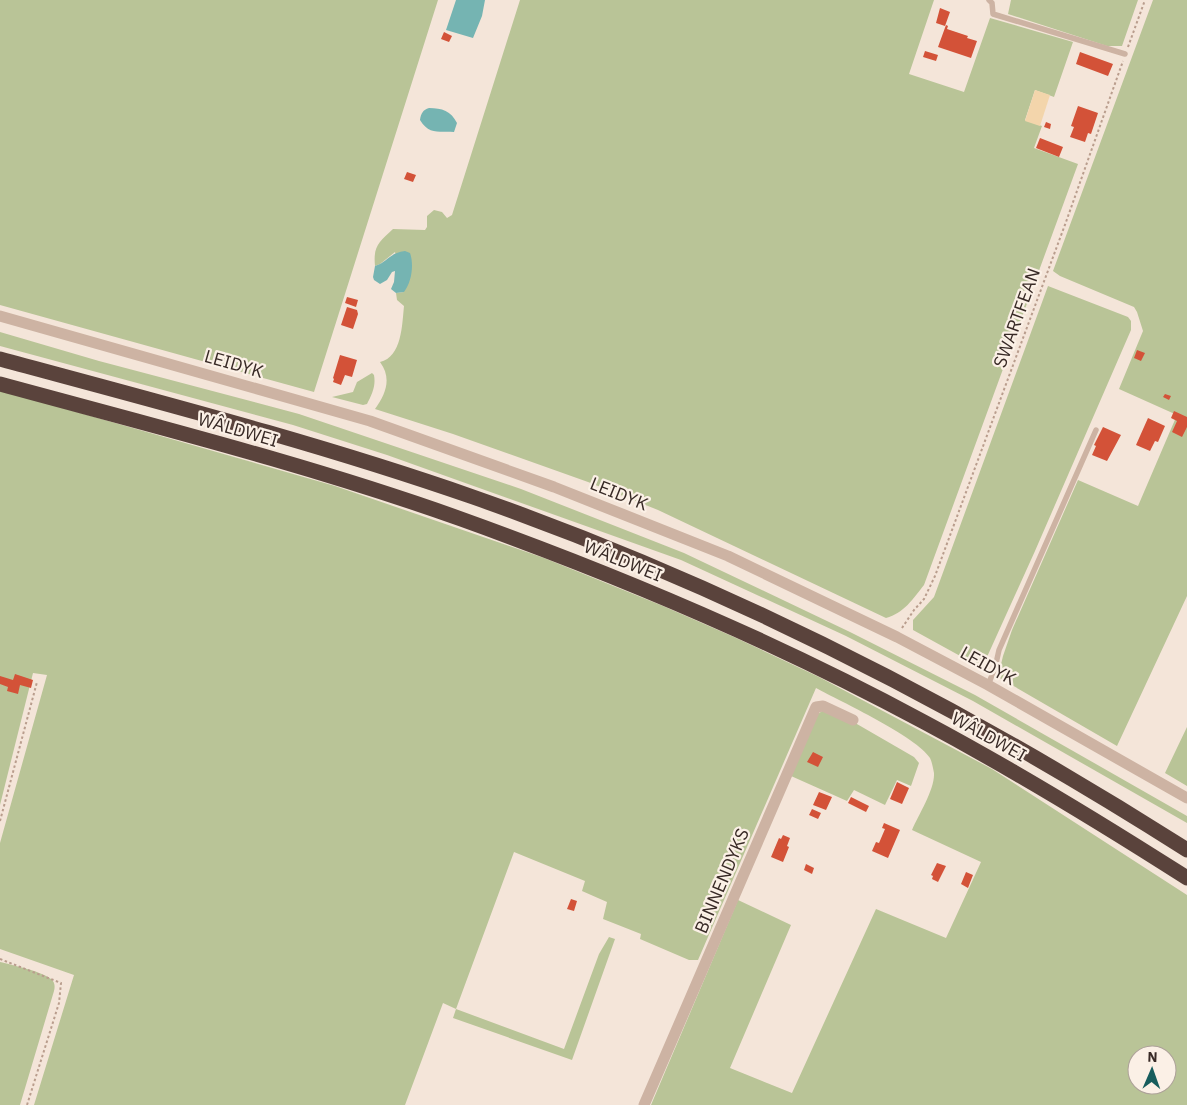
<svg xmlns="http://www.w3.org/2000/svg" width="1187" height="1105" viewBox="0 0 1187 1105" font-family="'IBM Plex Sans',sans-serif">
	<rect width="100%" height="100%" fill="#f4e5d9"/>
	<path fill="#b9c497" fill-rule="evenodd" d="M0 0H438L314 392 0 305Z
		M520 0H934L909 74 964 92 990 18 1073 42 1054 97 1035 90 1025 120 1042 126 1034 148 1078 164 924 585C913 599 904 613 886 618L658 510 588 482 453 434 375 409C386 394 392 378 380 362 402 357 402 325 404 306L397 300 396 293 404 292 395 252 380 264 375 266C373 246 379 242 393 229L425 230 427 227V216L434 210 442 212 447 218 452 215Z
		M1011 0H1138L1122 46H1107L1008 14Z
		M1153 0H1187V596L1117 746 998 677 1003 656 1012 630 1078 480 1138 506 1177 415 1119 389 1143 331 1137 312 1134 307 1060 276 1053 271Z
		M1048 286 1128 317 1131 321V330L1035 551 982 668 913 630V620L934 597Z
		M0 332 99 361 299 414 521 489 684 553 850 632 975 695 1187 816V823L973 701 846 636 681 560 387 455 293 425 0 346Z
		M372 373 374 375C376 386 372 394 367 404L363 405 332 397 353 392 357 382Z
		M0 390 335 486 544 558 663 606 734 637 819 677 992 769 1187 895V1105H651L738 900 791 925 730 1068 792 1093 876 909 946 938 981 862 912 830C919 814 935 789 934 773 933 768 932 762 930 758 917 737 840 701 816 688L698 960H689L640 939 641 934 603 919 607 902 582 891 585 881 514 852 456 1009 564 1049 599 954 609 937 615 939 572 1060 453 1018 456 1009 443 1003 405 1105H34L74 975 0 949V843L47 675 33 673 0 805ZM1137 1055H1167V1085H1137Z
		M831 709 914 757 919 763 911 786 897 780 885 805 854 790 847 801 791 776 818 714 822 711Z
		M1187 727V786L1165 773Z
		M0 962C12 965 45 972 52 980 55 983 55 987 54 991L20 1105H0Z"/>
	<path fill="#f3d5ab" d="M1035 90 1050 95 1040 126 1025 121Z"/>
	<path fill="#75b4b2" d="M456 0H485L482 16 473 38 446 30Z
		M429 108C442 108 451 111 457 123L454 132C439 131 429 135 420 120 421 113 423 110 429 108Z
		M405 251 410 253C414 264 412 282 404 292L396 293 391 289 394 282 395 271 392 272 387 280 380 284 374 280 373 277 375 266C388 262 389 253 405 251Z"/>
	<path fill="#d35238" d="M940 8 950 12 945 26 936 23Z
		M946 25 948 26 947 29 968 36 967 38 977 41 971 58 938 47Z
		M444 32 452 36 449 42 441 39Z
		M925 51 938 55 936 61 923 57Z
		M1080 52 1113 64 1108 76 1076 64Z
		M1078 106 1098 113 1091 134 1088 133 1085 142 1070 137 1074 127 1071 126Z
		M1046 122 1051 124 1050 129 1044 127Z
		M1040 138 1063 147 1059 157 1036 148Z
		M407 172 416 175 413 182 404 179Z
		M347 297 358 300 356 307 345 303Z
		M347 307 357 310 358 314 353 329 341 325Z
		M1137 350 1145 353 1141 361 1134 358Z
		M340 355 357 360 352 377 345 375 341 385 333 382 334 379 333 378Z
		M1165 394 1171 396 1169 400 1163 397Z
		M1174 411 1187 417V427L1182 437 1172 432 1177 421 1171 418Z
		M1148 418 1165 426 1158 442 1155 441 1150 451 1136 445Z
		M1103 427 1121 435 1107 461 1092 455 1096 446 1094 445Z
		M15 674 33 680 31 688 20 685 18 694 7 691 8 687 0 684V676L13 680Z
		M813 752 823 757 818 767 807 762Z
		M897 782 909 788 902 804 890 799Z
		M819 792 832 797 826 810 813 805Z
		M851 797 869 806 866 812 848 803Z
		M812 809 821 813 818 819 809 815Z
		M884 823 900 830 888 858 872 851 876 842 879 843 885 829 882 828Z
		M783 835 790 838 787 846 789 847 783 862 771 857 779 838 781 839Z
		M937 863 946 866 938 882 932 879 933 876 931 875Z
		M806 864 814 868 812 874 804 870Z
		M966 872 973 875 968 888 961 884Z
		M571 899 577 901 574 911 567 909Z"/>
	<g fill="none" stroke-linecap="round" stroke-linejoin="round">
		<path stroke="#b99d8d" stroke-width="2" stroke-dasharray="2.5 2.5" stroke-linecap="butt" d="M1128 47 1145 0
			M902 628 914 610 924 599 935 576 1066 222 1123 61
			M0 821 37 682
			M0 959 61 983 59 1003 27 1105"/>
		<path stroke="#cdb3a3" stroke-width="5.5" d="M989 0 992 3 993 14 1125 54
			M988 685 995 668 999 650 1096 430"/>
		<path stroke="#cdb3a3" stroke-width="11" d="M0 316 370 421 554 487 728 556 897 637 988 685 1187 798
			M644 1105 816 707 823 706 853 720"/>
		<path stroke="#5a433c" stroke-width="15" d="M0 359C159 402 318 443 473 497 724 585 963 707 1187 850
			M0 384C154 426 310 465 461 519 620 576 776 642 924 722 1014 770 1101 823 1187 878"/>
	</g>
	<g text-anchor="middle" stroke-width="4.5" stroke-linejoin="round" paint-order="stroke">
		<g font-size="18" fill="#382a26" stroke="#fbf0e6">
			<text transform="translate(1017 318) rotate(-70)" y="6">SWARTFEAN</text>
			<text transform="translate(234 364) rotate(16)" y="6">LEIDYK</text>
			<text transform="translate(238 430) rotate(16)" y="6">WÂLDWEI</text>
			<text transform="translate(619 494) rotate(22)" y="6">LEIDYK</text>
			<text transform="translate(623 561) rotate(22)" y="6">WÂLDWEI</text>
			<text transform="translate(988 666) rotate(29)" y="6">LEIDYK</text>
			<text transform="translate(989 737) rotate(29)" y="6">WÂLDWEI</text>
			<text transform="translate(722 881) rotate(-67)" y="6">BINNENDYKS</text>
		</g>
	</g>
	<g transform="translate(1152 1070) rotate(2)"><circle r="24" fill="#fbf0e6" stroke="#ada199"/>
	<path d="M0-4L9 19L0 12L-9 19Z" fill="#175d5d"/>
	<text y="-8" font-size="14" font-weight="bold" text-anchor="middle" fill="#382a26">N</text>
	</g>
</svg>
